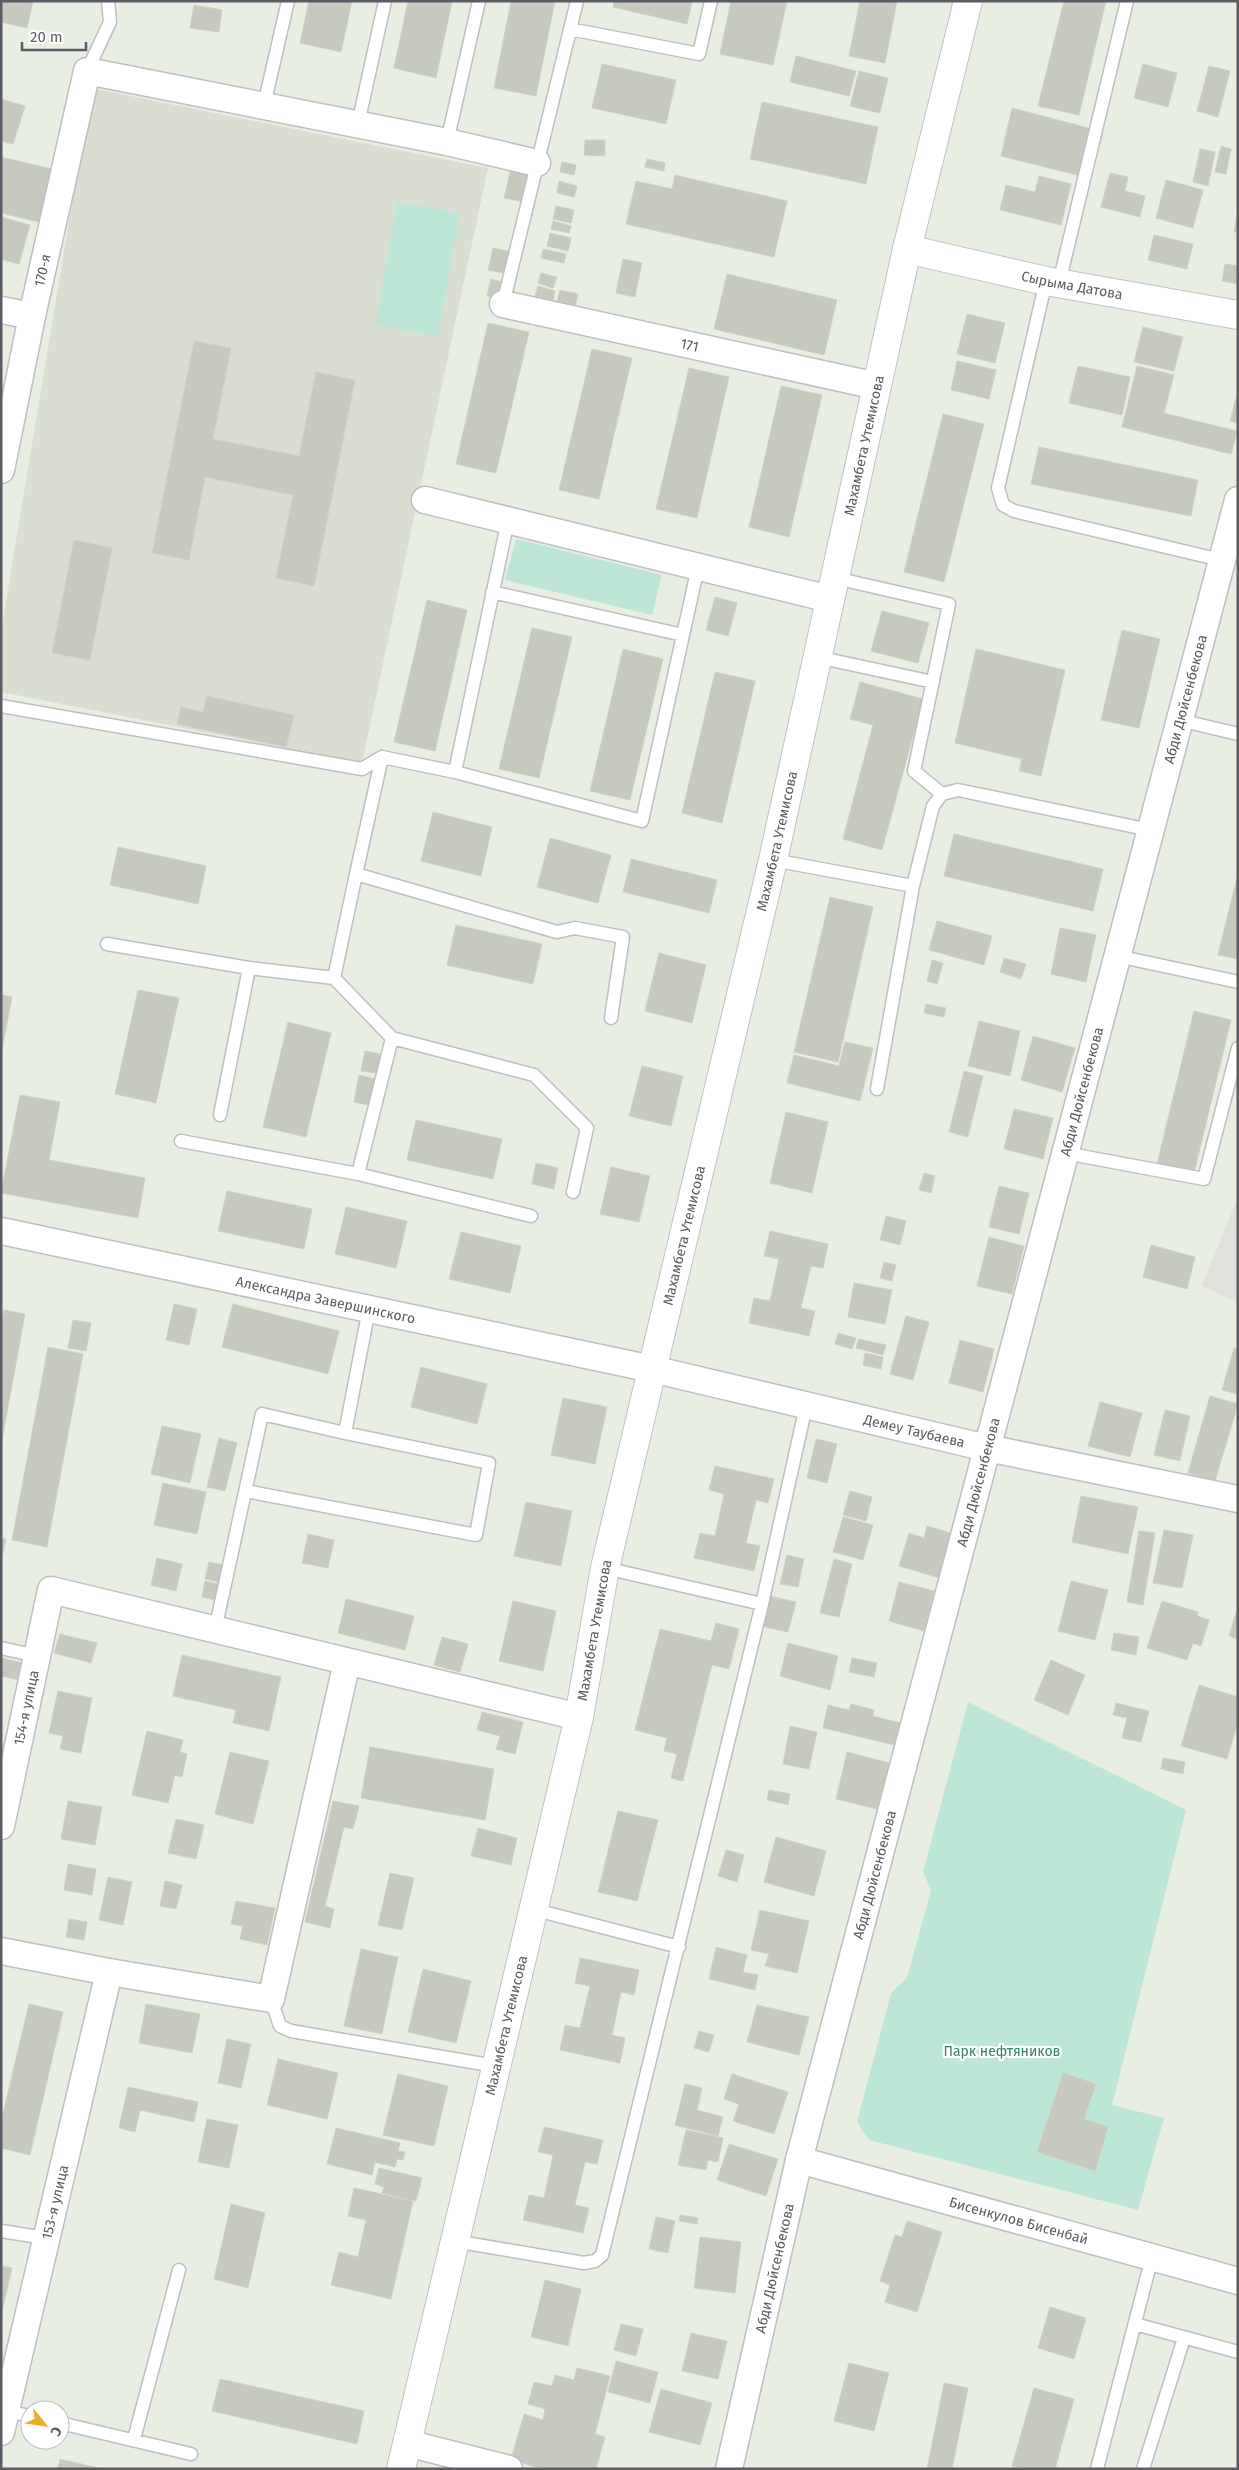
<svg xmlns="http://www.w3.org/2000/svg" width="1239" height="2470" viewBox="0 0 1239 2470" font-family="'Fira Sans',sans-serif">
	<rect width="100%" height="100%" fill="#e9eee2"/>
	<path fill="#dfe1da" d="M1238 1197V1303L1202 1286Z"/>
	<path fill="#d9ded0" d="M91 88 488 168 362 763 1 692V632Z"/>
	<path fill="#bee6d6" d="M397 202 460 213 438 336 375 325Z
		M516 539 662 575 652 615 505 580Z
		M968 1702 1186 1810 1112 2105 1164 2118 1138 2210 869 2140 857 2122 891 1993 907 1978 931 1890 923 1872Z"/>
	<path fill="#c6c9be" stroke="#cdd3c1" d="M1 1H33L27 28 1 22Z
		M309 1H352L341 52 300 43Z
		M408 1H452L436 78 394 68Z
		M511 1H555L536 96 494 88Z
		M614 1H692L687 24 613 7Z
		M731 1H787L773 65 720 54Z
		M860 1H897L885 63 849 56Z
		M1064 1H1106L1079 115 1038 106Z
		M194 5 222 10 219 32 190 28Z
		M796 56 856 71 849 96 790 82Z
		M602 64 676 80 666 124 592 108Z
		M1143 64 1177 73 1168 107 1134 98Z
		M1209 66 1230 71 1218 117 1197 111Z
		M859 71 888 78 880 113 850 106Z
		M1 99 25 106 13 144 1 141Z
		M762 102 878 127 866 184 750 159Z
		M1012 108 1092 129 1081 176 1001 156Z
		M585 140H605V156L584 155Z
		M1221 146 1231 149 1226 174 1215 172Z
		M1200 149 1215 152 1208 186 1193 182Z
		M1 157 56 170 43 223 1 213Z
		M647 159 665 163 664 171 645 167Z
		M562 162 576 165 574 175 560 172Z
		M511 168 531 173 524 202 504 198Z
		M1110 173 1128 177 1125 191 1145 196 1140 217 1101 207Z
		M675 175 787 201 774 257 626 224 636 181 672 189Z
		M1039 176 1071 184 1061 225 1000 210 1006 185 1035 192Z
		M1166 180 1203 190 1193 228 1156 218Z
		M559 181 577 186 574 197 557 193Z
		M556 206 574 210 571 223 553 219Z
		M1238 210V232H1234Z
		M1 217 30 225 19 264 1 259Z
		M553 221 571 226 569 233 551 229Z
		M550 233 571 238 568 251 547 246Z
		M1154 235 1193 244 1187 269 1148 260Z
		M493 248 513 252 508 274 488 270Z
		M543 249 566 254 564 263 541 258Z
		M623 259 642 263 635 297 616 293Z
		M1225 264 1238 266V284L1222 281Z
		M541 273 557 277 553 288 538 283Z
		M727 274 837 300 824 355 714 329Z
		M491 279 506 283 502 299 487 296Z
		M538 286 555 291 553 301 535 296Z
		M560 290 578 294 575 307 557 302Z
		M967 314 1005 323 995 363 957 354Z
		M488 323 529 332 496 473 456 464Z
		M1143 327 1183 337 1174 371 1134 362Z
		M194 341 231 348 213 439 299 456 316 372 355 380 314 586 276 578 293 495 205 477 189 560 152 553Z
		M592 349 632 358 599 499 559 490Z
		M957 361 996 370 989 399 951 390Z
		M1078 366 1130 377 1122 415 1069 403Z
		M1137 366 1174 375 1164 413 1237 431 1231 454 1122 427Z
		M689 368 729 377 697 518 656 509Z
		M781 386 822 395 789 537 749 527Z
		M1238 391V423L1230 421Z
		M943 414 984 424 944 582 904 572Z
		M1039 447 1198 480 1191 516 1031 484Z
		M74 540 112 548 90 660 52 653Z
		M715 597 737 603 728 636 706 630Z
		M427 600 467 610 435 751 394 742Z
		M882 611 929 623 918 663 871 651Z
		M532 628 572 637 539 778 499 769Z
		M1122 630 1160 639 1139 728 1101 720Z
		M623 649 663 659 630 800 590 791Z
		M976 649 1065 670 1041 776 1019 771 1022 759 955 743Z
		M715 672 755 681 722 823 682 813Z
		M860 682 923 699 882 850 843 839 873 725 850 719Z
		M207 696 294 715 286 747 177 724 181 707 203 712Z
		M433 812 492 827 481 876 421 861Z
		M954 834 1103 869 1093 911 944 876Z
		M550 838 611 855 598 903 537 887Z
		M118 847 206 866 198 904 110 885Z
		M631 859 717 880 709 913 623 892Z
		M1238 873V959L1218 955Z
		M830 897 873 907 838 1062 794 1052Z
		M937 921 992 936 984 965 929 950Z
		M456 925 542 944 533 984 447 965Z
		M1060 928 1096 935 1086 982 1051 974Z
		M659 953 706 965 692 1023 645 1011Z
		M1004 958 1026 964 1021 979 1000 972Z
		M932 960 943 963 937 984 927 981Z
		M138 990 179 998 156 1103 115 1094Z
		M1 995 12 997 1 1055Z
		M926 1004 946 1008 944 1017 924 1013Z
		M1194 1011 1231 1020 1194 1173 1157 1164Z
		M979 1021 1020 1031 1010 1076 968 1066Z
		M288 1022 331 1033 306 1137 263 1127Z
		M1033 1036 1075 1048 1062 1092 1021 1080Z
		M845 1042 873 1048 860 1101 787 1083 794 1055 839 1066Z
		M365 1051 380 1054 376 1073 361 1071Z
		M642 1066 683 1076 671 1126 629 1116Z
		M964 1071 983 1076 968 1137 949 1132Z
		M359 1075 375 1079 369 1105 354 1102Z
		M20 1095 60 1102 49 1160 145 1178 138 1218 1 1193Z
		M1014 1109 1053 1118 1043 1159 1004 1149Z
		M786 1112 828 1122 812 1193 770 1183Z
		M416 1120 502 1139 493 1179 407 1160Z
		M536 1163 558 1168 554 1189 532 1184Z
		M611 1167 650 1176 639 1222 600 1214Z
		M924 1173 935 1176 931 1193 919 1190Z
		M999 1186 1029 1193 1019 1234 989 1227Z
		M227 1191 312 1209 304 1249 218 1231Z
		M346 1207 407 1221 396 1268 335 1254Z
		M886 1216 906 1221 900 1245 880 1240Z
		M770 1231 828 1244 823 1268 811 1266 801 1308 815 1311 809 1336 749 1323 754 1298 770 1301 779 1259 764 1256Z
		M461 1232 521 1246 510 1293 449 1279Z
		M989 1237 1024 1246 1012 1294 977 1286Z
		M1151 1245 1195 1257 1187 1289 1143 1277Z
		M884 1262 896 1265 892 1281 880 1278Z
		M854 1283 892 1290 885 1324 848 1317Z
		M174 1304 197 1309 189 1345 166 1340Z
		M233 1304 339 1331 328 1374 222 1347Z
		M4 1310 25 1314 1 1445V1328Z
		M906 1316 929 1322 913 1380 890 1374Z
		M73 1320 91 1323 86 1351 68 1348Z
		M838 1333 856 1338 852 1349 835 1344Z
		M859 1339 886 1345 883 1355 856 1348Z
		M960 1340 994 1349 983 1392 949 1383Z
		M48 1347 83 1354 47 1547 12 1540Z
		M1234 1348 1238 1349V1394L1222 1390Z
		M865 1353 883 1357 881 1369 863 1365Z
		M421 1367 487 1384 477 1424 411 1407Z
		M1210 1396 1238 1404 1215 1481 1188 1473Z
		M563 1398 607 1407 595 1464 551 1455Z
		M1100 1402 1142 1413 1130 1457 1088 1446Z
		M1165 1410 1190 1416 1180 1461 1154 1455Z
		M162 1426 201 1434 190 1483 151 1474Z
		M219 1438 237 1443 225 1491 207 1487Z
		M816 1439 837 1444 827 1483 807 1478Z
		M715 1466 774 1479 768 1503 756 1500 746 1543 760 1546 754 1571 694 1558 700 1533 715 1536 724 1494 709 1490Z
		M163 1483 206 1492 197 1534 154 1525Z
		M850 1491 872 1497 866 1521 843 1515Z
		M1081 1496 1138 1507 1128 1554 1072 1542Z
		M526 1502 572 1511 561 1566 514 1556Z
		M843 1517 873 1525 863 1560 833 1552Z
		M927 1526 957 1535 943 1579 899 1566 909 1533 924 1538Z
		M1164 1530 1193 1535 1182 1588 1153 1583Z
		M1139 1531 1155 1533 1143 1605 1127 1602Z
		M308 1534 334 1540 328 1568 302 1563Z
		M1 1538 6 1539 1 1561Z
		M787 1555 804 1559 798 1587 780 1584Z
		M157 1558 182 1564 176 1591 151 1585Z
		M834 1559 852 1564 839 1617 820 1613Z
		M209 1562 227 1566 223 1583 205 1579Z
		M205 1581 222 1585 219 1601 202 1597Z
		M1071 1581 1108 1590 1095 1640 1058 1631Z
		M899 1582 934 1591 924 1631 889 1621Z
		M769 1596 796 1602 788 1632 762 1626Z
		M346 1599 414 1616 405 1650 338 1633Z
		M513 1601 556 1611 543 1671 499 1661Z
		M1162 1601 1198 1612 1197 1616 1209 1620 1201 1646 1193 1643 1187 1660 1147 1648Z
		M1238 1607V1639L1229 1636Z
		M716 1623 739 1629 729 1669 712 1665 683 1781 671 1778 677 1754 664 1751 667 1738 635 1730 660 1629 711 1641Z
		M1114 1633 1139 1637 1136 1655 1111 1650Z
		M60 1634 97 1643 91 1663 54 1653Z
		M442 1637 468 1644 460 1672 434 1665Z
		M788 1643 838 1656 830 1690 780 1676Z
		M182 1655 281 1677 269 1731 233 1723 236 1710 173 1696Z
		M1 1658 32 1665 29 1682 1 1676Z
		M852 1658 877 1663 874 1677 849 1672Z
		M1051 1660 1085 1675 1068 1715 1034 1700Z
		M1199 1685 1238 1697V1722L1227 1759 1181 1746Z
		M58 1691 92 1698 81 1753 60 1749 63 1736 49 1733Z
		M1116 1703 1149 1711 1141 1742 1122 1738 1127 1718 1113 1715Z
		M851 1704 874 1710 873 1716 904 1724 899 1746 823 1728 828 1705 849 1710Z
		M482 1712 523 1722 515 1754 496 1749 500 1736 477 1730Z
		M790 1726 817 1732 809 1769 783 1764Z
		M147 1731 183 1740 180 1752 187 1754 182 1777 175 1775 168 1803 132 1795Z
		M370 1747 494 1769 485 1820 361 1798Z
		M230 1752 269 1761 253 1824 215 1814Z
		M847 1752 889 1763 877 1809 836 1799Z
		M1163 1758 1185 1762 1183 1774 1161 1769Z
		M769 1790 790 1794 788 1805 767 1800Z
		M68 1801 102 1807 95 1845 61 1839Z
		M333 1801 359 1806 353 1829 344 1827 325 1906 334 1909 330 1928 305 1922Z
		M618 1811 658 1820 637 1901 598 1892Z
		M176 1819 204 1825 196 1859 168 1853Z
		M478 1828 517 1838 511 1865 471 1856Z
		M776 1837 826 1851 814 1896 764 1882Z
		M726 1850 744 1855 737 1882 718 1876Z
		M68 1864 96 1869 92 1895 64 1890Z
		M390 1873 414 1878 402 1930 378 1925Z
		M108 1877 132 1882 123 1925 99 1920Z
		M165 1881 182 1885 176 1909 160 1906Z
		M236 1901 275 1908 267 1945 240 1939 243 1926 231 1924Z
		M760 1910 809 1921 797 1973 765 1966 769 1954 751 1950Z
		M69 1919 87 1922 84 1940 66 1937Z
		M716 1947 747 1955 743 1972 758 1975 755 1990 709 1979Z
		M361 1949 398 1957 382 2034 344 2026Z
		M580 1958 639 1970 634 1995 621 1992 612 2035 625 2038 620 2063 560 2050 565 2025 580 2028 590 1986 575 1983Z
		M423 1969 471 1981 456 2043 408 2032Z
		M29 2004 63 2012 30 2155 1 2148V2122Z
		M146 2004 200 2014 192 2053 139 2043Z
		M757 2005 809 2017 799 2055 747 2042Z
		M699 2031 714 2035 709 2052 694 2048Z
		M227 2039 251 2044 241 2088 218 2083Z
		M278 2059 338 2073 327 2119 267 2105Z
		M1063 2073 1096 2084 1084 2119 1108 2127 1095 2171 1037 2152Z
		M398 2074 448 2086 434 2146 383 2135Z
		M732 2074 788 2092 774 2134 733 2121 739 2104 724 2099Z
		M685 2084 702 2088 697 2110 723 2117 718 2136 675 2125Z
		M128 2087 198 2102 194 2122 140 2110 135 2132 119 2128Z
		M207 2119 238 2125 229 2168 198 2162Z
		M544 2127 603 2140 597 2164 585 2162 575 2205 589 2208 583 2233 523 2220 529 2195 544 2198 553 2155 538 2152Z
		M336 2128 400 2143 398 2151 405 2152 403 2160 397 2159 395 2167 375 2162 372 2175 327 2164Z
		M686 2130 723 2138 718 2162 708 2160 706 2170 678 2165Z
		M729 2144 778 2159 766 2196 717 2180Z
		M379 2168 422 2178 416 2201 382 2193 384 2187 375 2184Z
		M354 2188 413 2201 391 2299 331 2285 339 2252 358 2257 366 2220 348 2216Z
		M231 2204 265 2213 248 2288 214 2279Z
		M680 2215 698 2218 697 2224 679 2221Z
		M656 2217 675 2221 668 2253 649 2249Z
		M907 2221 942 2232 917 2312 885 2302 890 2285 880 2281 895 2235 902 2237Z
		M700 2237 741 2242 735 2293 694 2288Z
		M1 2266 12 2268 1 2316Z
		M545 2280 581 2289 568 2346 531 2337Z
		M1050 2307 1086 2318 1074 2359 1038 2348Z
		M621 2324 643 2329 636 2356 614 2350Z
		M691 2333 727 2341 718 2379 682 2371Z
		M616 2361 658 2372 650 2403 608 2392Z
		M849 2363 889 2373 874 2431 834 2421Z
		M577 2368 610 2376 595 2434 605 2437 596 2469H543L511 2460 524 2414 543 2420 545 2409 528 2404 534 2382 552 2386 555 2375 574 2380Z
		M220 2379 364 2411 357 2444 212 2411Z
		M944 2383 968 2388 952 2469H927Z
		M1034 2388 1074 2399 1055 2469H1023L1012 2466Z
		M661 2389 712 2403 700 2445 649 2432Z
		M60 2459 103 2469H58Z"/>
	<g fill="none" stroke-linecap="round" stroke-linejoin="round">
		<g stroke="#bebdc4" stroke-width="15">
			<path id="lane" d="M570 29 699 54 711 1
				M87 71 110 22 108 1
				M264 105 288 1
				M358 124 385 1
				M447 142 479 1
				M1046 281 998 488 1003 505 1014 511 1221 560
				M1059 283 1127 1
				M503 304 577 1
				M835 578 949 604 914 771 942 794
				M492 592 683 635
				M817 657 933 682
				M1 706 362 769 382 757
				M1179 720 1238 734
				M455 772 508 520
				M773 860 913 886
				M107 944 249 968 334 978 356 874
				M1117 956 1238 982
				M334 978 392 1038 534 1075 587 1128 573 1192
				M611 1018 623 937 575 928 557 932 356 874 382 757 455 772 642 821 698 567
				M877 1089 913 886 933 806 942 794 958 790 1150 830
				M220 1115 249 968
				M181 1141 358 1174 531 1216
				M1065 1153 1204 1179 1238 1048
				M358 1174 392 1038
				M246 1491 476 1535 489 1463 345 1433
				M605 1568 762 1604
				M215 1630 262 1414 345 1433 369 1309
				M1 1648 37 1656
				M532 1909 679 1947
				M271 1999 280 2026 291 2031 495 2066
				M1 2231 45 2238
				M454 2241 584 2263 595 2261 602 2255 762 1604 806 1406
				M1135 2324 1238 2352
				M6 2411 30 2416
				M60 2423 191 2454
				M134 2439 179 2270
				M1097 2469 1152 2257
				M1143 2469 1184 2338"/>
		</g>
		<g stroke="#bebdc4" stroke-width="29">
			<g id="street">
				<path id="s1" d="M503 304 877 386"/>
				<path d="M1 310 32 316"/>
				<path id="s2" d="M1 470 32 316 87 71 447 142 537 163"/>
				<path d="M425 500 830 599"/>
				<path id="s3" d="M1 1231 652 1369 987 1448 1238 1499"/>
				<path id="s4" d="M1 1826 51 1590 579 1717"/>
				<path d="M1 1951 109 1972 271 1999 347 1662"/>
				<path id="s5" d="M799 2160 1238 2281"/>
				<path id="s6" d="M1 2432 109 1972"/>
				<path d="M407 2443 509 2469"/>
				<path id="s7" d="M729 2469 799 2160 1238 500"/>
			</g>
		</g>
		<g stroke="#c1bfc8" stroke-width="30">
			<g id="secondary">
				<path id="s8" d="M907 249 1046 281 1238 315"/>
				<path id="s9" d="M401 2469 579 1717 605 1568 773 860 907 249 968 1"/>
			</g>
		</g>
		<use href="#lane" stroke="#fff" stroke-width="12"/>
		<use href="#street" stroke="#fff" stroke-width="26"/>
		<use href="#secondary" stroke="#fff" stroke-width="28"/>
	</g>
	<g text-anchor="middle" stroke-width="4.5" stroke-linejoin="round" paint-order="stroke">
		<g font-size="14" fill="#5c5b63" stroke="#fff">
			<text dy="5" stroke="none"><textPath href="#s2" startOffset="204">170-я</textPath></text>
			<text dy="5" stroke="none"><textPath href="#s8" startOffset="169">Сырыма Датова</textPath></text>
			<text dy="5" stroke="none"><textPath href="#s1" startOffset="191">171</textPath></text>
			<text dy="5" stroke="none"><textPath href="#s9" startOffset="2076">Махамбета Утемисова</textPath></text>
			<text dy="5" stroke="none"><textPath href="#s7" startOffset="1828">Абди Дюйсенбекова</textPath></text>
			<text dy="5" stroke="none"><textPath href="#s9" startOffset="1671">Махамбета Утемисова</textPath></text>
			<text dy="5" stroke="none"><textPath href="#s7" startOffset="1422">Абди Дюйсенбекова</textPath></text>
			<text dy="5" stroke="none"><textPath href="#s9" startOffset="1266">Махамбета Утемисова</textPath></text>
			<text dy="5" stroke="none"><textPath href="#s3" startOffset="332">Александра Завершинского</textPath></text>
			<text dy="5" stroke="none"><textPath href="#s3" startOffset="935">Демеу Таубаева</textPath></text>
			<text dy="5" stroke="none"><textPath href="#s7" startOffset="1018">Абди Дюйсенбекова</textPath></text>
			<text dy="5" stroke="none"><textPath href="#s9" startOffset="861">Махамбета Утемисова</textPath></text>
			<text dy="5" stroke="none"><textPath href="#s4" startOffset="121">154-я улица</textPath></text>
			<text dy="5" stroke="none"><textPath href="#s7" startOffset="612">Абди Дюйсенбекова</textPath></text>
			<text dy="5" stroke="none"><textPath href="#s9" startOffset="456">Махамбета Утемисова</textPath></text>
			<text dy="5" stroke="none"><textPath href="#s6" startOffset="236">153-я улица</textPath></text>
			<text dy="5" stroke="none"><textPath href="#s5" startOffset="228">Бисенкулов Бисенбай</textPath></text>
			<text dy="5" stroke="none"><textPath href="#s7" startOffset="206">Абди Дюйсенбекова</textPath></text>
		</g>
		<g font-size="14" fill="#328367" stroke="#fff">
			<text x="1002" y="2056">Парк нефтяников</text>
		</g>
	</g>
	<rect width="1239" height="2470" fill="none" stroke="#5c5b63" stroke-width="5"/>
	<g transform="translate(45 2425) rotate(120)"><circle r="24" fill="#ffffff" stroke="#bebdc1"/>
	<path d="M0-4L9 19L0 12L-9 19Z" fill="#ecaf2a"/>
	<text y="-8" font-size="14" font-weight="bold" text-anchor="middle" fill="#5c5b63">С</text>
	</g>
	<path d="M22 42v8h64v-8" fill="none" stroke="#5c5b63" stroke-width="2.5"/>
	<text x="30" y="42" font-size="15" fill="#5c5b63" stroke="#ffffff" stroke-width="4" paint-order="stroke">20 m</text>
</svg>
